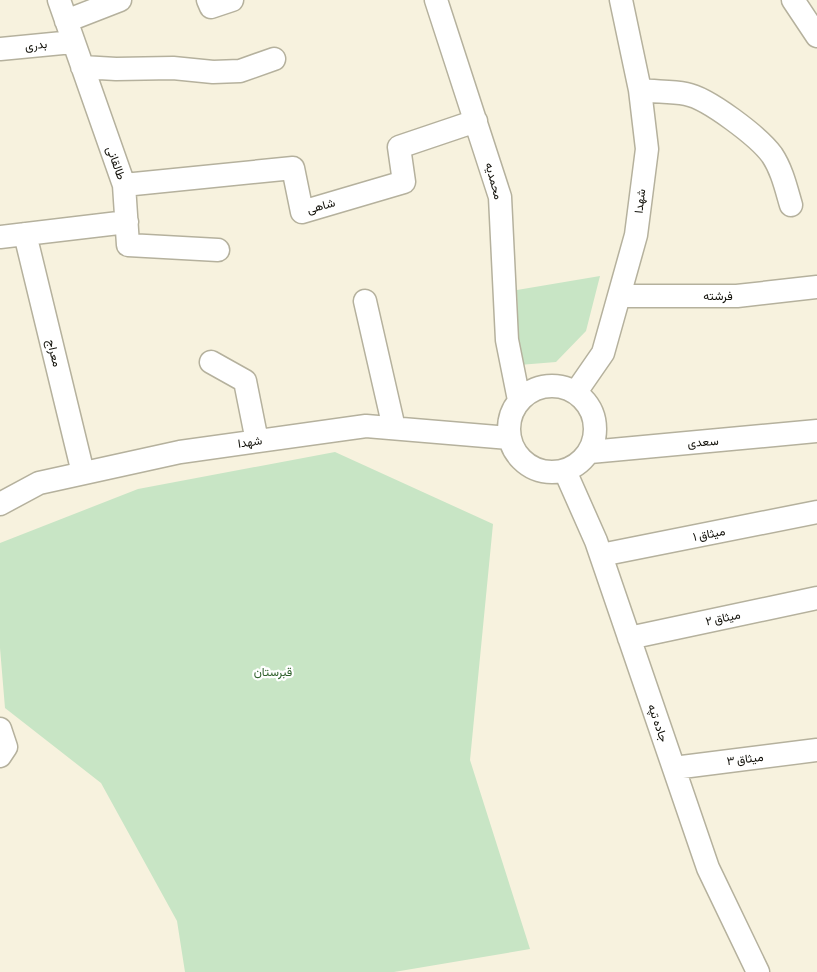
<svg xmlns="http://www.w3.org/2000/svg" width="817" height="972" font-family="Commissioner,Vazirmatn,sans-serif">
	<style>
		.green { fill: #c8e5c5 }
		.lines { fill: none; stroke-linecap: round; stroke-linejoin: round }
		.minor-casing { stroke: #b5b19d; stroke-width: 25 }
		.minor { stroke: #fff; stroke-width: 22 }
		.labels { text-anchor: middle; stroke-width: 4.5; stroke-linejoin: round; paint-order: stroke }
		.street-label { font-size: 12px; fill: #0f0e07; stroke: #fff }
		.park-label { font-size: 12px; fill: #32622e; stroke: #fff }
	</style>
	<rect width="100%" height="100%" fill="#f7f2de"/>
	<!-- green -->
	<path class="green" d="M600,276L586,331L556,362L519,365L517,290Z
		M335,452L493,524L470,760L530,949L394,972H185L177,921L101,783L5,708L0,648V543L138,489Z"/>
	<g class="lines">
		<defs>
			<path id="minor" d="M59,0L124,185L128,245L218,250
				M208,0L211,7L232,0
				M436,0L500,197L507,340L519,400
				M793,0L817,36
				M66,21L120,0
				M0,49L73,42
				M82,67L116,69L173,68L213,72L240,71L274,59
				M640,90C655,92 671,91 686,94C708,98 759,137 772,155C782,170 786,188 791,205
				M124,185L293,168L302,212L404,182L399,147L476,121
				M25,234L83,473
				M0,237L127,222
				M619,296H737L817,287
				M365,301L394,428
				M211,362L245,381L257,441
				M509 429a43 43 0 1 1 86 0a43 43 0 1 1-86 0Z
				M576,392L603,353L636,235L647,149L640,90L621,0
				M590,452L817,431
				M565,471L596,541L708,868L758,972
				M0,504L39,483L180,452L366,426L509,438
				M601,555L817,512
				M629,638L817,598
				M0,729L6,747L0,756
				M674,768L817,750"/>
		</defs>
		<!-- minor casing -->
		<use href="#minor" class="minor-casing"/>
		<!-- minor -->
		<use href="#minor" class="minor"/>
	</g>
	<g class="labels">
		<!-- street labels -->
		<g class="street-label">
			<text transform="translate(36 45) rotate(-6)" y="4">بدری</text>
			<text transform="translate(116 163) rotate(70)" y="4">طالقانی</text>
			<text transform="translate(494 181) rotate(75)" y="4">محمدیه</text>
			<text transform="translate(640 201) rotate(-83)" y="4">شهدا</text>
			<text transform="translate(321 206) rotate(-15)" y="4">شاهی</text>
			<text x="718" y="300">فرشته</text>
			<text transform="translate(54 353) rotate(76)" y="4">معراج</text>
			<text transform="translate(250 442) rotate(-8)" y="4">شهدا</text>
			<text transform="translate(703 442) rotate(-5)" y="4">سعدی</text>
			<text transform="translate(709 534) rotate(-11)" y="4">میثاق ۱</text>
			<text transform="translate(723 618) rotate(-12)" y="4">میثاق ۲</text>
			<text transform="translate(658 723) rotate(71)" y="4">جاده تپه</text>
			<text transform="translate(745 759) rotate(-7)" y="4">میثاق ۳</text>
		</g>
		<!-- park labels -->
		<g class="park-label">
			<text x="273" y="676">قبرستان</text>
		</g>
	</g>
</svg>
